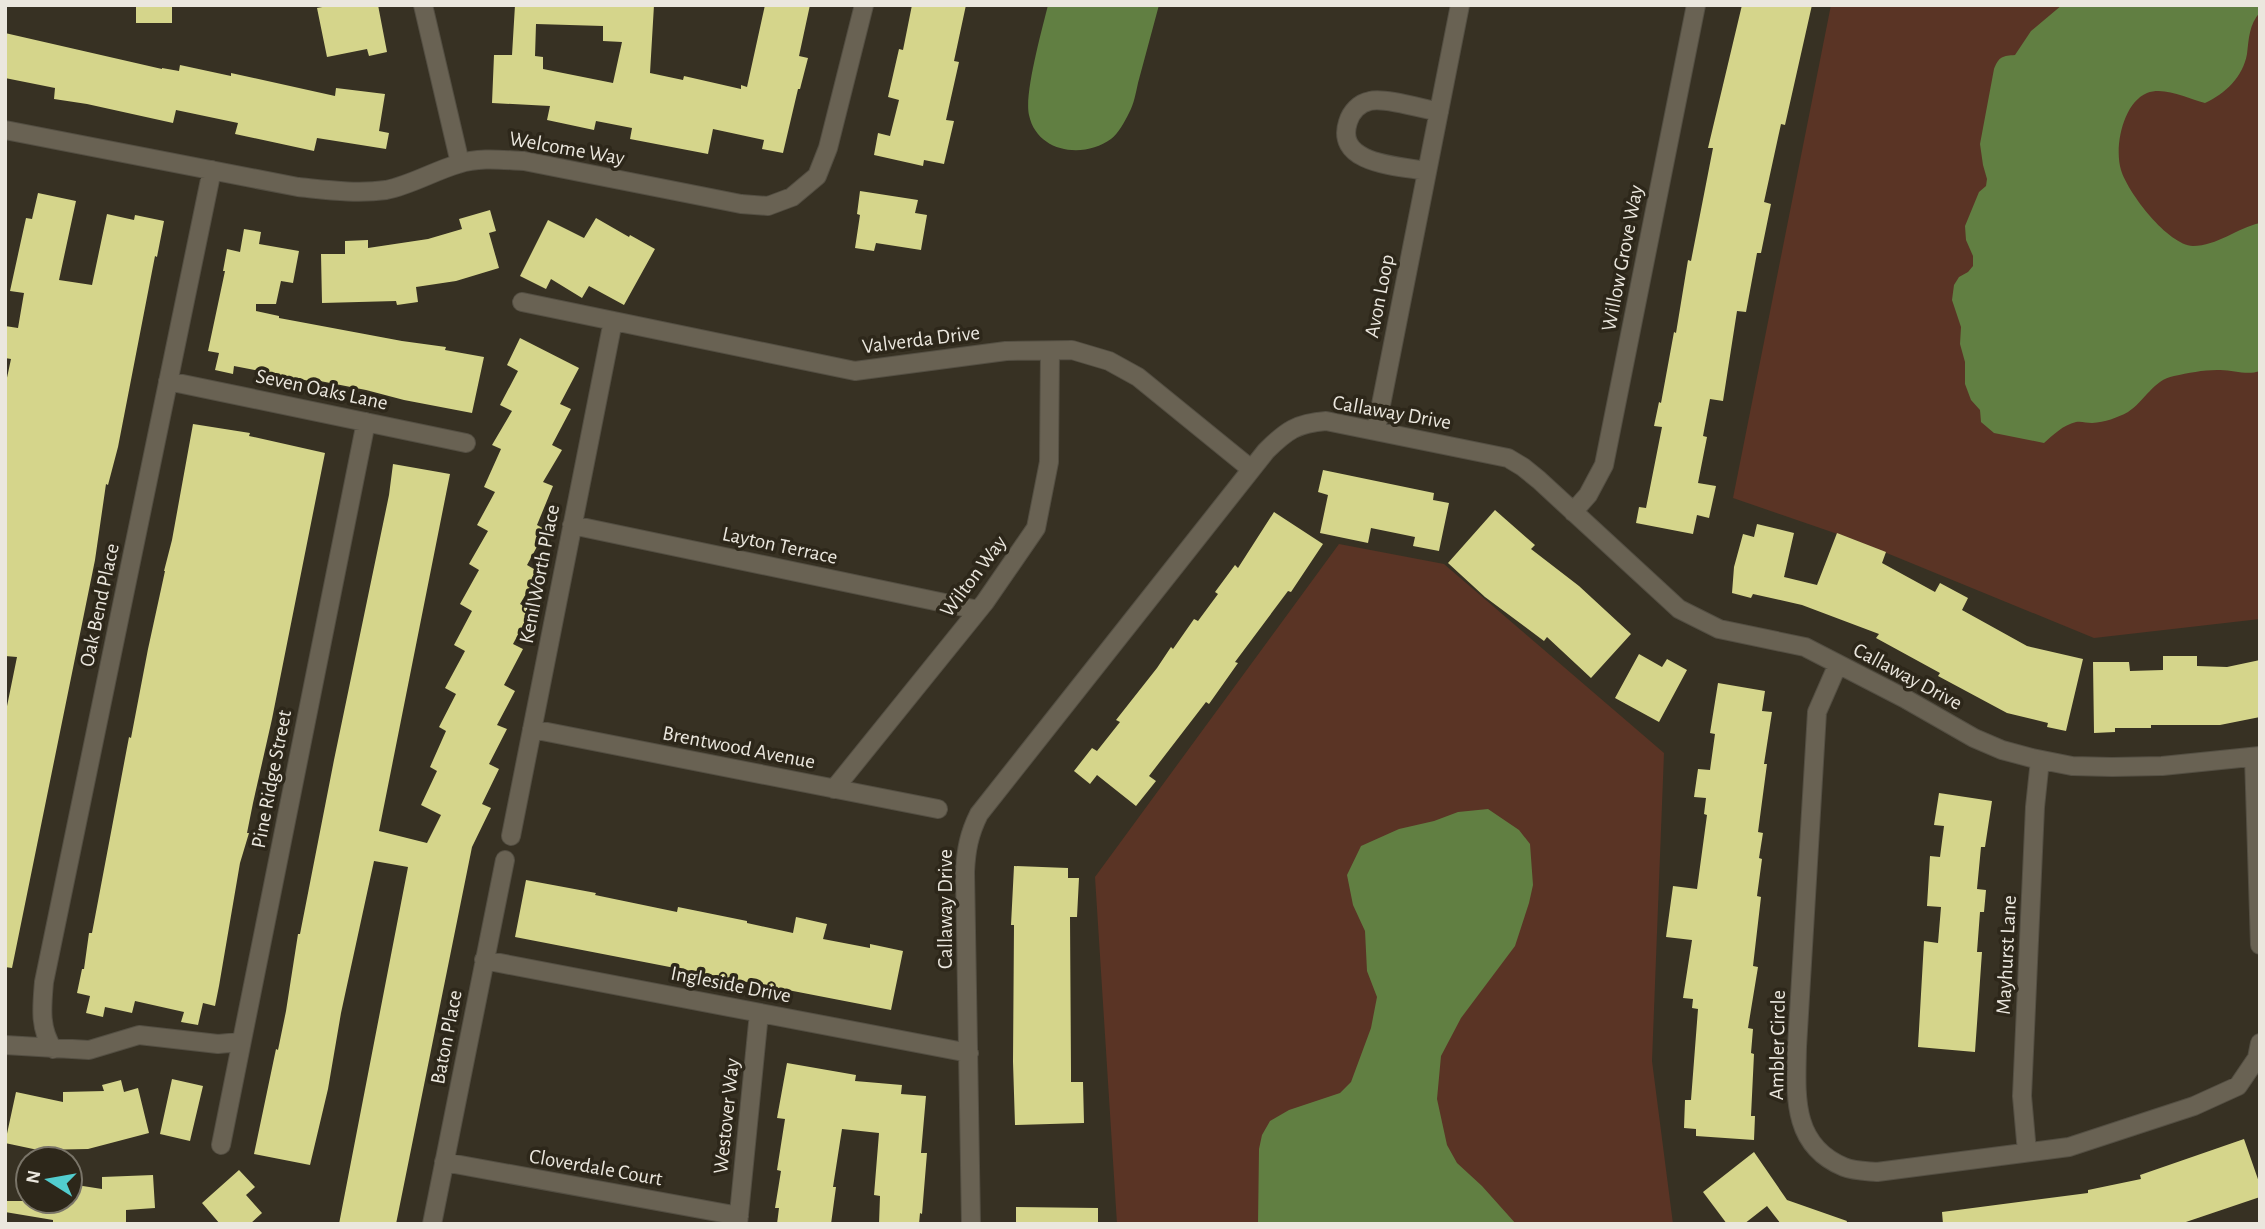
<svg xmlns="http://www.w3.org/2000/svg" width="2265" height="1229" font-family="'Alegreya Sans',sans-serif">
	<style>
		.green { fill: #5a3425 }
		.water { fill: #617f42 }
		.building { fill: #d5d58b; fill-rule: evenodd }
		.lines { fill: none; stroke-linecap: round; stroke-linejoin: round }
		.street-casing { stroke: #544f43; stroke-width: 20 }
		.street { stroke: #696253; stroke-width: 18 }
		.labels { text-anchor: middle; stroke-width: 7; stroke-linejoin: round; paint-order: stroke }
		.street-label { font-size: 21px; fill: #ebe7de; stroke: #2d271a }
	</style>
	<rect width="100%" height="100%" fill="#373123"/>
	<!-- green -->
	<path class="green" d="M1831,5H2260V619L2094,638L1855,540L1733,498Z
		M1339,544L1444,564L1664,753L1652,1061L1673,1224H1117L1095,877Z"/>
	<!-- water -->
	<path class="water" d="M1048,5H1159C1152,31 1145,57 1138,83C1136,92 1134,104 1129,113C1125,121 1118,134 1111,139C1084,159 1037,153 1029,115C1024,94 1042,30 1048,5Z
		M2062,5H2260V12C2249,25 2249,38 2247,54C2243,77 2225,94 2205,103C2188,99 2165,86 2147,93C2123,103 2114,147 2121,170C2128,193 2168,245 2193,246C2217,246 2237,228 2260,223V371C2245,376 2233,369 2217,370C2203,370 2188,373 2174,376C2153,380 2145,401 2128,412C2117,418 2105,422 2092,423C2087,423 2081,421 2076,422C2063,425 2053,435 2044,443L1994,433L1981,422L1980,410L1971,400L1965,384V362L1960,344L1961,327L1952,300L1954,285L1959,277L1968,272L1973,266V256L1966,240L1965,226L1979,192L1986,186L1987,179L1983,165L1980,144L1994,69C1999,56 2003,56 2015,55L2031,31Z
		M1488,809L1519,830L1530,844L1533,885L1529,903L1515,946L1461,1018L1441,1056L1437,1099L1447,1145L1457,1163L1482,1186L1516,1224H1258L1259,1149L1262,1135L1270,1121L1289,1110L1340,1093L1351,1082L1371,1028L1377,997L1367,971L1365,931L1353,905L1347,875L1361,846L1399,829L1434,821L1458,812Z"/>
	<!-- building -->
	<path class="building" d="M136,5H172V23H136Z
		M333,5H378L387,52L369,56L367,49L327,57L317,8Z
		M515,5H654L650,73L683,80L684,76L741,89V85L747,87L765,5H810L799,56L808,58L800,89H798L783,153L762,149L764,140L713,129L708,154L630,139L632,128L596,121L594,130L547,120L550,106L492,103L494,55H512ZM536,24L603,26V41L622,42L613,83L543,69V57L535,56Z
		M912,5H966L954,61L959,62L946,120L954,121L944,164L924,160L923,166L874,155L878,133L890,136L899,100L888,97L899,49L903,50Z
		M1742,5H1812L1785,125L1781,124L1764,202L1771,204L1761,253H1757L1746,312L1737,311L1723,401L1710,399L1703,436L1707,437L1698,483L1716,486L1709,518L1697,515L1693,534L1636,523L1639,507L1646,508L1662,427L1654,426L1659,402L1661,403L1674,332L1676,333L1688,260L1691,261L1713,148H1708Z
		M5,33L162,69V68L179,71L180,65L231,76V73L335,96L336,88L385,94L379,131L389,133L386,149L317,138L314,151L235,134L238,123L176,110L173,123L87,104L54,99L55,88L5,78Z
		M860,191L918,200L915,213L927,215L921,250L876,243L874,251L855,248L860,215L857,214Z
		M38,193L76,201L59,280L92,285L107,214L134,220L135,215L164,221L157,257L155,256L118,447L108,485L106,484L95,560L12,968L5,967V716L17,657L5,656V387L11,359L5,358V326L18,328L24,293L10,291L26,218L32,219Z
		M490,210L496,231L489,233L499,268L456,281L416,287L418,302L397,305L396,301L322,303L321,254H345V241L368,240V248L428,239L462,229L459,219Z
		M596,218L629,237L630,235L655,249L624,305L589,286L582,298L551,279L546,289L520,276L548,220L584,238Z
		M244,229L261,232L259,244L299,251L293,283L281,281L276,304H256V311L279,316V318L402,341L446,347L445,350L484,357L472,413L404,400L366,390L320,381V383L234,366L233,374L215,370L219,353L208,351L225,271H223L227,249L240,252Z
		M520,338L579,368L560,404L571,409L552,445L562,450L543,482L553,486L537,525L546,530L527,565L539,572L520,604L531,610L513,644L523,649L504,685L515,691L497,725L507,729L489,764L499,769L482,804L491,808L472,847L396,1224H339L408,867L374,861L341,1013L328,1089L310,1165L254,1154L276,1049L278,1050L286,1011L298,934H300L334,760L389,495L393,464L450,474L379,831L427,843L441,815L421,805L437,771L430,767L446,731L439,727L456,694L445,688L465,651L454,645L472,611L460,604L479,570L469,564L488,531L477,525L495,492L484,487L501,449L492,445L512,411L500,405L518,371L507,365Z
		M193,424L250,433L249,436L325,453L272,719L253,803L247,833H249L240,863L219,986L215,1006L203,1003L198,1025L181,1022L184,1012L135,1001L132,1013L105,1007L103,1017L86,1013L90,996L77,993L82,969H84L89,933H92L129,737L131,738L148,649L165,571H164L172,540Z
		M1323,470L1434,493L1433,500L1449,503L1439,551L1413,546L1415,537L1371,528L1368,543L1320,533L1328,495L1318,492Z
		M1495,510L1535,545L1531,549L1579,586L1631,634L1591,678L1547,637L1544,641L1485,597L1448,563Z
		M1274,512L1323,544L1291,592L1288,591L1235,662L1238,663L1209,704L1206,702L1149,776L1156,781L1136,806L1097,775L1090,784L1074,771L1092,748L1097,751L1120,722L1116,720L1157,668L1171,647L1173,649L1194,619L1198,621L1218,594L1215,592L1235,565L1238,568Z
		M1757,524L1794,533L1784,577L1817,585L1837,533L1886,552L1882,563L1935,592L1940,583L1968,598L1962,610L2027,646L2083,659L2066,731L2047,727L2048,723L2007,713L1938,676L1940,673L1876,638L1879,634L1802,605L1753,594L1751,598L1732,593L1734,567L1743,534L1754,537Z
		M1639,654L1662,667L1667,659L1687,670L1659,722L1615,698Z
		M2163,656H2197V666L2227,667L2260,660V717L2220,725H2151V728H2115V732L2094,733L2093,662H2129L2130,671L2163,670Z
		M1718,683L1765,691L1762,711L1772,712L1764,764H1767L1758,832L1763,833L1759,858L1762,859L1757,896L1761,897L1753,966L1758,967L1748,1028L1753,1029L1751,1053L1754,1054L1751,1116H1755L1754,1140L1696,1136V1129L1684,1128L1685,1100H1691L1698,1009L1692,1008L1693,999L1683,998L1692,940L1666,937L1673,886L1697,889L1707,815L1704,814L1706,798L1694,797L1698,769L1710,770L1715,734L1710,733Z
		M1939,793L1992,801L1985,847H1981L1977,889L1986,890L1984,912H1980L1977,952H1982L1975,1052L1918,1047L1924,941L1938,943L1941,907L1927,906L1930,856L1940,857L1944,826L1934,825Z
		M1014,866L1068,868V878H1079L1077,917H1070L1071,1070V1082H1083L1084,1123L1015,1125L1013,1062L1014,925H1011Z
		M526,880L596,893L595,895L677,912L678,907L747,921V923L793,933L796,917L827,924L823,939L870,948V944L903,951L891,1010L515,937Z
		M787,1063L856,1075L855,1081L902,1085L901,1094L926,1096L921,1153H927L922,1214L920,1213L919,1224H879L880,1196L874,1195L879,1133L842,1129L833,1187H836L831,1224H777L779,1208H775L781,1171L777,1170L785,1119L777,1118Z
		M172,1079L203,1086L190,1141L160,1134Z
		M121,1080L124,1092L138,1088L149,1133L88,1149L38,1150L5,1143L16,1092L63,1102V1092L104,1091L102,1085Z
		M2244,1139L2260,1185V1197L2180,1224H1943L1942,1212L2088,1193V1190L2141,1179L2140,1175Z
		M1754,1152L1787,1200L1847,1221L1846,1224H1781L1767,1206L1744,1224H1727L1703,1192Z
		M239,1170L255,1187L246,1195L262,1213L250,1224H220L202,1203Z
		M153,1175L155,1208L126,1210V1224H53V1220L5,1212V1201H70V1184L102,1189V1177Z
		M1016,1207L1098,1208V1224H1016Z"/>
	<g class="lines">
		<defs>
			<path id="street" d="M423,5L460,163
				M5,130L298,187C328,190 356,194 386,190C411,185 434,171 458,164C479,157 503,160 524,161L741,204L768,206L792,197L817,176L828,148L864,5
				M1427,171C1401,166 1334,165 1348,122C1351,112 1359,103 1370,101C1384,97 1423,109 1439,112
				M522,302L855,371L1006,351L1072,350L1109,361L1138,377L1251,469
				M168,381L466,443
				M1376,430L1460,5
				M1573,512L1588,495L1604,465L1696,5
				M572,525L978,610
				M1838,664L1817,712L1797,1047C1796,1095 1791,1145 1844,1167C1854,1171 1867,1171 1877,1172L2069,1147L2194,1106L2238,1086L2257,1058L2260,1043
				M532,729L938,809
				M2254,757L2260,945
				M834,789L985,602L1036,528L1049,462L1050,352
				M511,836L613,321
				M484,960L969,1053
				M5,1045L89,1050L139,1035L218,1044L240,1042
				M53,1049C39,1028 42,1006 44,982L212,170
				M221,1145L366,422
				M2027,1152L2022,1096L2035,807L2040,760
				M444,1162L739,1216
				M432,1224L505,860
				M738,1224L759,1013
				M971,1224L965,872C966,850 969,834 979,814L1266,451C1286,431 1297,423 1326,421L1508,458L1523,467L1539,480L1679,609L1719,629L1805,647L1904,698L1974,738L2002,750L2032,758L2072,766L2112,767L2162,766L2260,756"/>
		</defs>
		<!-- street casing -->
		<use href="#street" class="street-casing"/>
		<!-- street -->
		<use href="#street" class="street"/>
	</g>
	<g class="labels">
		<!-- street labels -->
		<g class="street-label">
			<text transform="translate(567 148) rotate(10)" y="7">Welcome Way</text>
			<text transform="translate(1622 258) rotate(-79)" y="7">Willow Grove Way</text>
			<text transform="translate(1379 296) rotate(-79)" y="7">Avon Loop</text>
			<text transform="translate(921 339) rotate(-7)" y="7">Valverda Drive</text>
			<text transform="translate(322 389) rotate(12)" y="7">Seven Oaks Lane</text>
			<text transform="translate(1392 412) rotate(10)" y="7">Callaway Drive</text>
			<text transform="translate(780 545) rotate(12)" y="7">Layton Terrace</text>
			<text transform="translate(539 574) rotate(-79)" y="7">KenilWorth Place</text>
			<text transform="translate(973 576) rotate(-53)" y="7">Wilton Way</text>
			<text transform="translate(99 605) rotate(-78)" y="7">Oak Bend Place</text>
			<text transform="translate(1908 676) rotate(28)" y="7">Callaway Drive</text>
			<text transform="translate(739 747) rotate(11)" y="7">Brentwood Avenue</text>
			<text transform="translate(271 779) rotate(-79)" y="7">Pine Ridge Street</text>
			<text transform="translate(945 909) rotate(-90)" y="7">Callaway Drive</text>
			<text transform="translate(2006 955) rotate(-87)" y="7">Mayhurst Lane</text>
			<text transform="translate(731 984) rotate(11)" y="7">Ingleside Drive</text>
			<text transform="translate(446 1037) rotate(-79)" y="7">Baton Place</text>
			<text transform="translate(1777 1045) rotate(-89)" y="7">Ambler Circle</text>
			<text transform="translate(726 1116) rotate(-84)" y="7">Westover Way</text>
			<text transform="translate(596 1167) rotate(10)" y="7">Cloverdale Court</text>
		</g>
	</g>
	<!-- border -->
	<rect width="2265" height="1229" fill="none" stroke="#ebe7de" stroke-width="14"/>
	<!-- north arrow -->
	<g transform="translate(49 1180) rotate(281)"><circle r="33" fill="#2d271a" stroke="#797468" stroke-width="2"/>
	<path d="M0-5L12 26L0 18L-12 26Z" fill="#52cdcf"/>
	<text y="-10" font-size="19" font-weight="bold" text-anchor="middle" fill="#ebe7de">N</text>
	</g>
</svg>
